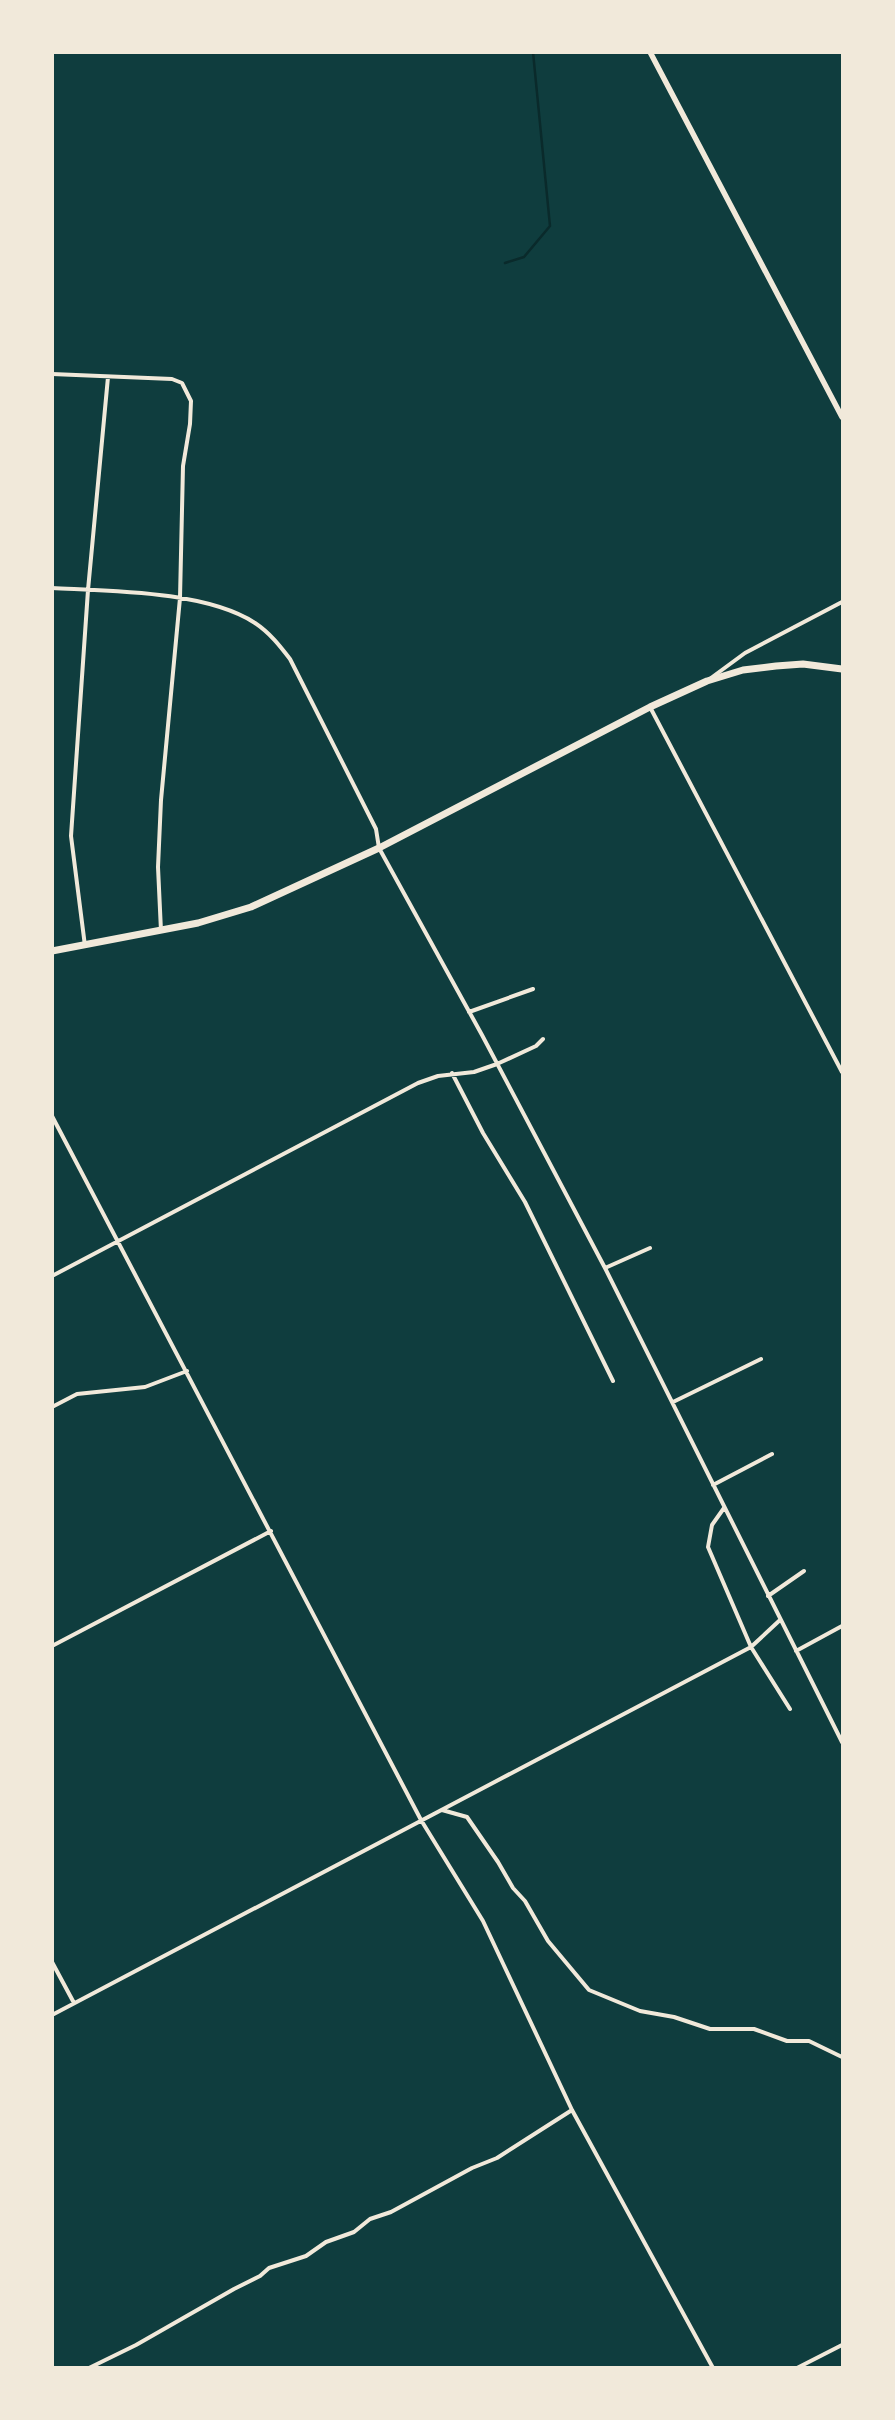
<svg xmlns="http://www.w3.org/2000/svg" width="895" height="2420" font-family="Jost,sans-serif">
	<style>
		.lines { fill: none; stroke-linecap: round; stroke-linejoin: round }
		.stream { stroke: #0a2a2b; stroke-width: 2.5 }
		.minor { stroke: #f1e9da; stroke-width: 4 }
		.secondary { stroke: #f1e9da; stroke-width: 5.5 }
		.trunk { stroke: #f1e9da; stroke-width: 7 }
	</style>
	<rect width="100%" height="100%" fill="#0f3d3e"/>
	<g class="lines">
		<!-- stream -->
		<path class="stream" d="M505,263L524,257L550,226L533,52"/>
		<!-- minor -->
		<path class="minor" d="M52,374L172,379L182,383L191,401L190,424L183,466L180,598L161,800L158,867L161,931
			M52,588C111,591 206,591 255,623C270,633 280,646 290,659L376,829L379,848L482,1035L605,1268L842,1742
			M711,678L745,653L842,602
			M650,707L842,1072
			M85,946L71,836L88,590L108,377
			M469,1012L533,989
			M452,1073L483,1133L525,1202L613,1381
			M52,1116L421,1820L483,1921L572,2110L713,2368
			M605,1268L650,1248
			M52,1276L418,1083L438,1076L474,1072L497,1064L536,1046L543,1039
			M673,1402L761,1359
			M52,1407L77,1394L145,1387L187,1371
			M713,1485L772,1454
			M724,1508L712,1525L708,1547L751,1647L790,1709
			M768,1596L804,1571
			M52,1646L271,1531
			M796,1651L842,1626
			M442,1810L467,1817L498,1862L513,1888L525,1901L548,1941L589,1990L640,2011L674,2017L710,2029H754L787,2041H809L842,2057
			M52,1962L74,2003
			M52,2015L751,1647L780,1620
			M89,2368L136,2345L234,2289L260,2276L269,2268L306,2256L326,2242L354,2232L370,2219L391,2212L472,2168L497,2158L572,2110
			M797,2368L842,2345"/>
		<!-- secondary -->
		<path class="secondary" d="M650,52L842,417"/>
		<!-- trunk -->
		<path class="trunk" d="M52,951L198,923L251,907L379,848L650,707L707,681L743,670L776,666L803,664L842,669"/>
	</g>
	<!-- border -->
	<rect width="895" height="2420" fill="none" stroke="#f1e9da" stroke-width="108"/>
</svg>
